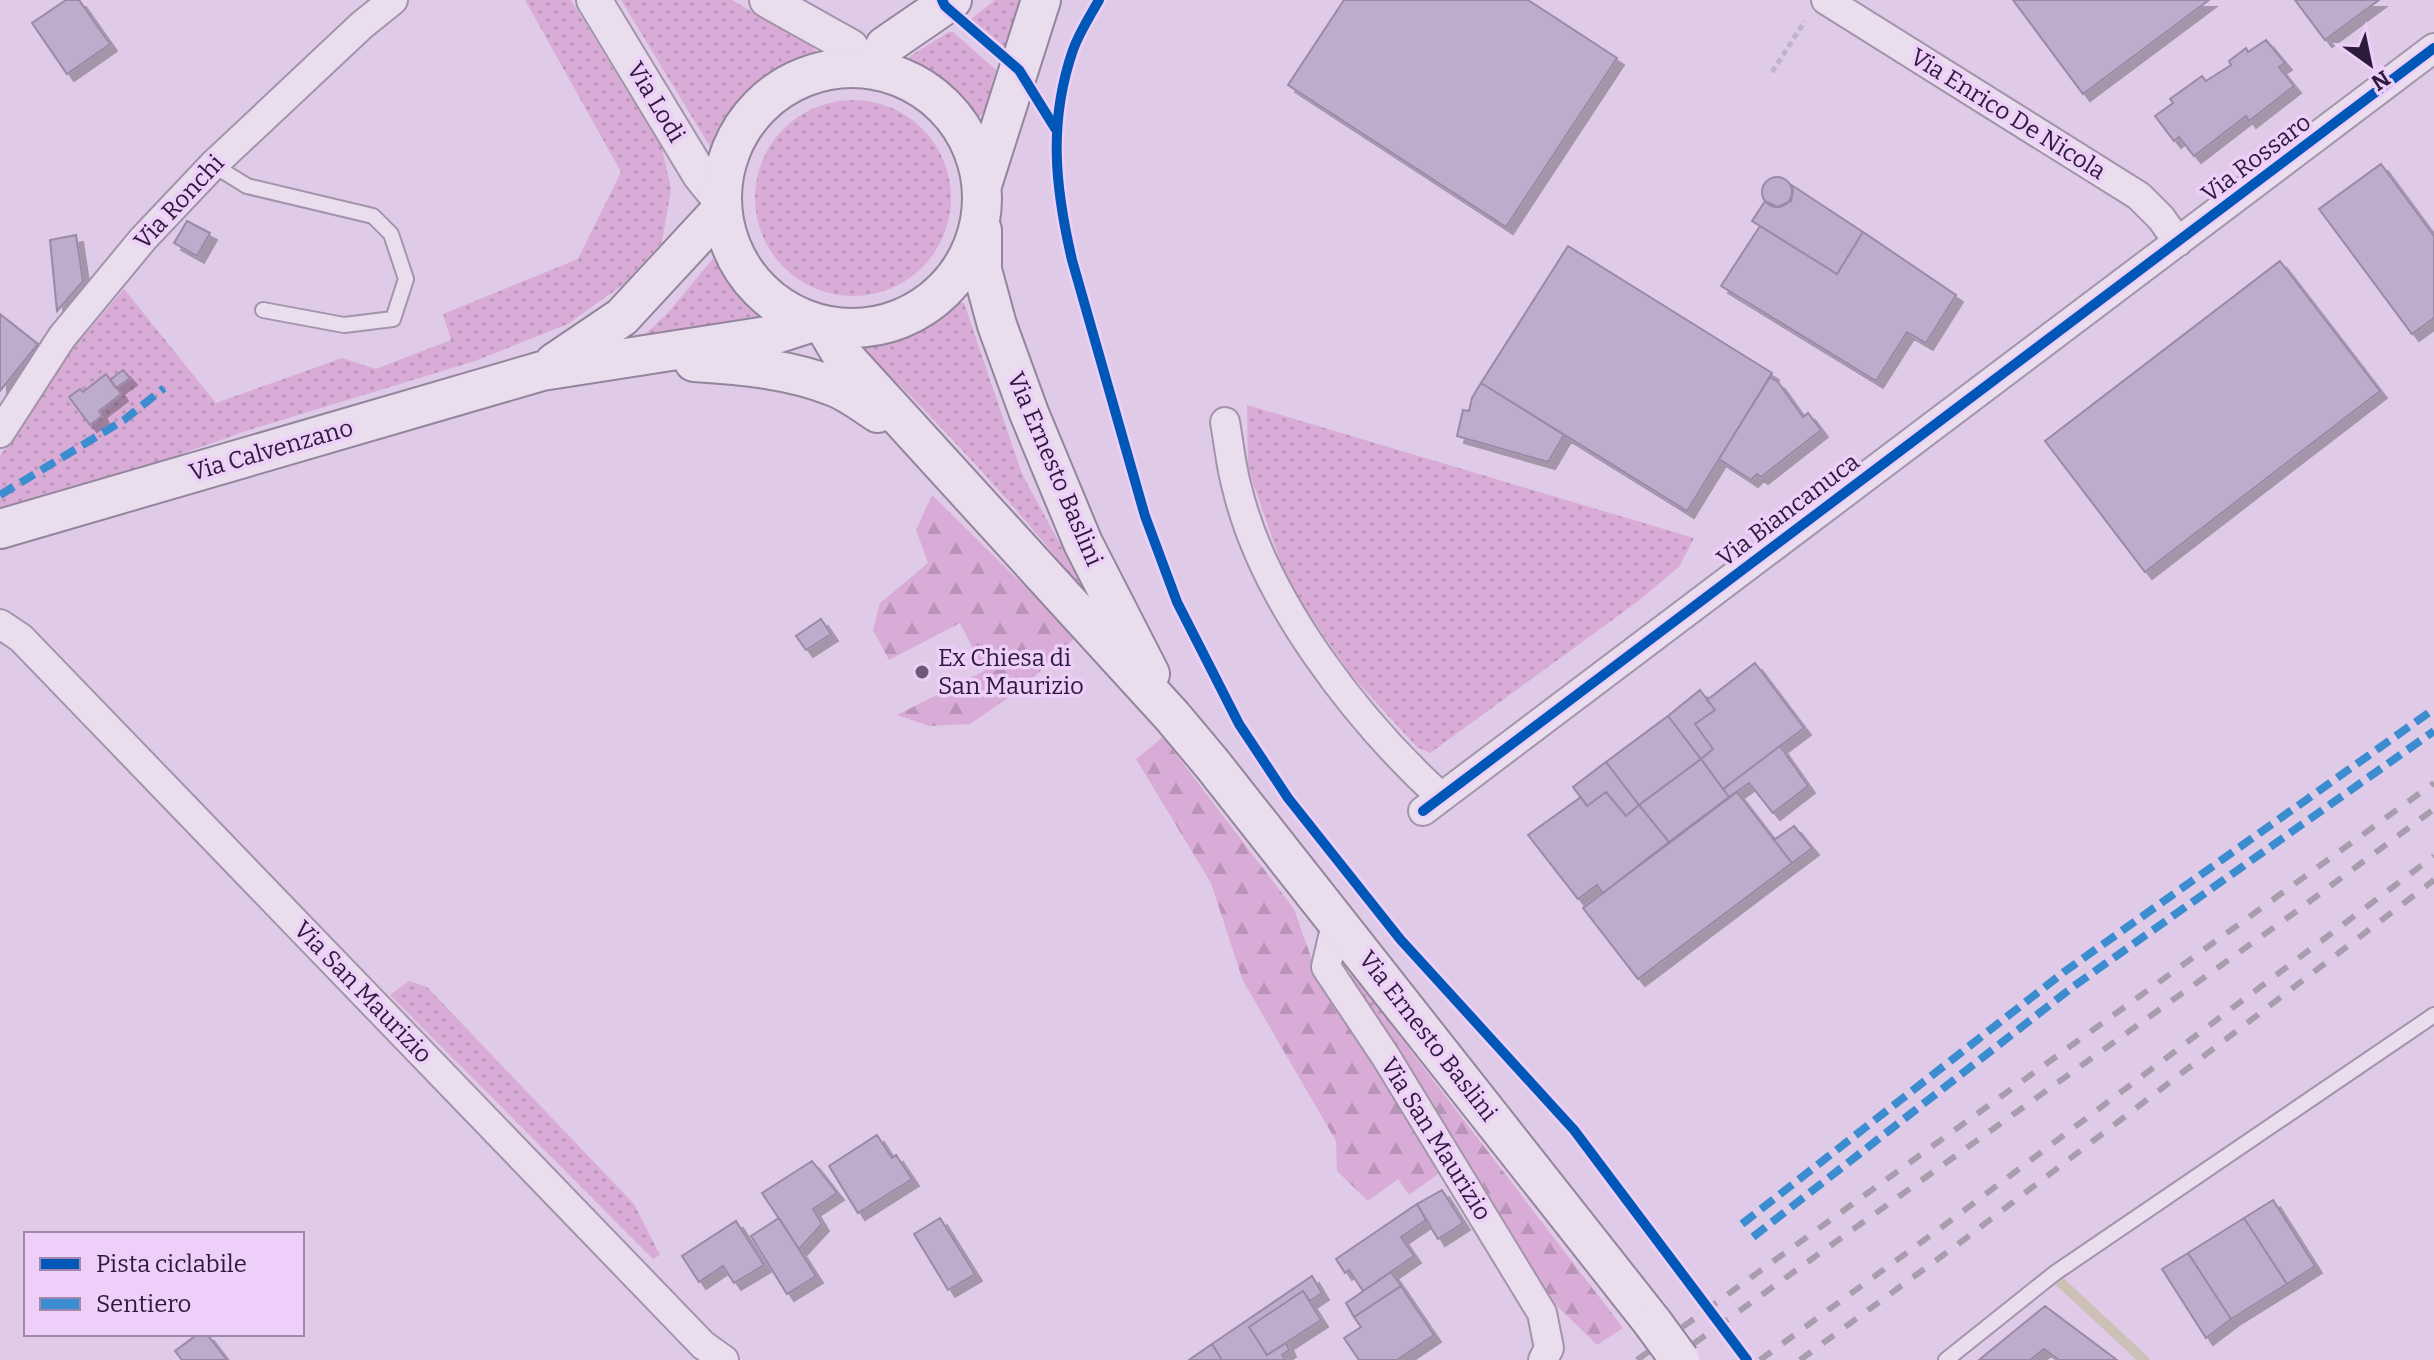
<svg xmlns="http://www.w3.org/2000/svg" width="2434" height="1360" font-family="Bitter,serif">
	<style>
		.grass { fill: url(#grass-dots) }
		.forest { fill: url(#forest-firs) }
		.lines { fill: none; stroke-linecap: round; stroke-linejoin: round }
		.stream { stroke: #ccc0b7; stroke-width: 10 }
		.building { fill: #bdaccb; stroke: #9a8aa7; stroke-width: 2; filter: url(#shadow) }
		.service-casing { stroke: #a394ac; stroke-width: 18 }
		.minor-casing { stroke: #a394ac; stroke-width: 32 }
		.tertiary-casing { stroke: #a394ac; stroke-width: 38 }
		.secondary-casing { stroke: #93859b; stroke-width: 42 }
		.path { stroke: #c0b4c7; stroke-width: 5; stroke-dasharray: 6 4; stroke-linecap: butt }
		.service { stroke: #e9ddee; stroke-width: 14 }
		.minor { stroke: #e9ddee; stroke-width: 28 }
		.tertiary { stroke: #e9ddee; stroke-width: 34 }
		.secondary { stroke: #e9ddee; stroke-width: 38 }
		.rail { stroke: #a89dad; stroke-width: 6; stroke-dasharray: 14 14; stroke-linecap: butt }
		.secondary-bridge-casing { stroke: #93859b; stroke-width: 42; stroke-linecap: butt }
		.secondary-bridge { stroke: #e9ddee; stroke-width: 38 }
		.quiet { stroke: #3b8dd0; stroke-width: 8; stroke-dasharray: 16 8; stroke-linecap: butt }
		.cycleway-casing { stroke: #eecff9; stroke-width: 15 }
		.cycleway { stroke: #0057b8; stroke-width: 10 }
		.poi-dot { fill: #6b5977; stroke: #eecff9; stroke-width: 3 }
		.labels { text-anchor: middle; stroke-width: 7; stroke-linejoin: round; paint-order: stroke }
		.street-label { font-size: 24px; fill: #2c1b3b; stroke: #eecff9 }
		.poi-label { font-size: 24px; fill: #2c1b3b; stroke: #eecff9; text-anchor: start }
	</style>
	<defs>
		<pattern id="grass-dots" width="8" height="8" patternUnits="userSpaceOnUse" patternTransform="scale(2)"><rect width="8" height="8" fill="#d8acd6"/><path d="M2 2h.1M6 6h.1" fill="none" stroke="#ba93b9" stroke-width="1.8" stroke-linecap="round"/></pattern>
		<pattern id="forest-firs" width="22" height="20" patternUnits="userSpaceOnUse" patternTransform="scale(2)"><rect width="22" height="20" fill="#d8acd6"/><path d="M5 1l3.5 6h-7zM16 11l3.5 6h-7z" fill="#ba93b9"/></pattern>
		<filter id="shadow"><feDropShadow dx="7" dy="7" stdDeviation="0" flood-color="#0004"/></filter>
	</defs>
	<rect width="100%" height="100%" fill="#dfcbe7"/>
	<!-- grass -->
	<path class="grass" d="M525,0H571L662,148L671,189L662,242L624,284L568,324L475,361L246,431L10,515L0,516V456L72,349L124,289L216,403L342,358L376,369L451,340L443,314L578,259L621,172Z
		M621,0H732L812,47L816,51V55C809,60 801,61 793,65C775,74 756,88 742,103C730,116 725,140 712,150Z
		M995,0H1024L1007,49L971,19Z
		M949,32H953L996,70L984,113L975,118L971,114L951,89L909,61L910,56Z
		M755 198a98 98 0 1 1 196 0a98 98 0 1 1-196 0Z
		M715,256L750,304L770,324L643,339V336L667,314Z
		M957,301L964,303L1022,474L1054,533L1096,601L1093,603C1022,513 945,427 862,349L865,344C899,341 932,326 957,301Z
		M1247,405L1694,538L1679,567L1637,602L1430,753L1417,747L1350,674L1287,581L1248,468Z
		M1351,972L1417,1059L1384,1038L1351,983Z
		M409,981L427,987L634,1204L660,1255L653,1259L390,995Z"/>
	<!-- forest -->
	<path class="forest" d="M932,495L1076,637L1021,689L970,724L929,726L897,715L984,671L960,623L889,660L873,630L880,603L928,563L916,530Z
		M1163,737L1294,909L1317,974L1340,1008L1417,1059L1623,1328L1597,1345L1555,1304L1471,1173L1441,1172L1409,1195L1398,1179L1368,1201L1337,1171L1336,1141L1243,981L1211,883L1136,759Z"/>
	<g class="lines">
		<!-- stream -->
		<path class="stream" d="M2057,1279L2144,1360"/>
	</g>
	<!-- building -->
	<path class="building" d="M66,0H79L110,44L67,74L32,23Z
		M1344,0H1528L1617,58L1506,227L1288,85Z
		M2013,0H2209L2083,94Z
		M2295,0H2379L2325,40Z
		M2266,40L2285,63L2279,67L2294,86L2249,121L2246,116L2194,156L2179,137L2174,141L2155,116L2173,103L2170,99L2202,76L2206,81L2231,65L2229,61L2246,48L2248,52Z
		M2381,164L2434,236V318L2412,334L2319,209Z
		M1762 192a15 15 0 1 1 30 0a15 15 0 1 1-30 0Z
		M1790,184L1863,232L1837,274L1752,221L1765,201L1778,207L1791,201L1793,190Z
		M187,221L210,233L197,256L174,243Z
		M1760,226L1837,274L1863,232L1956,295L1926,343L1907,332L1876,381L1721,286Z
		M76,235L83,281L57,311L50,240Z
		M1568,246L1772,373L1687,511L1481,383Z
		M2280,261L2380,391L2145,572L2045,441Z
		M0,314L38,344L0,391Z
		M123,370L130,378L116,388L110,380Z
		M106,374L121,394L99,411L102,416L90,425L69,397L80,389L83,392Z
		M1770,377L1778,382L1803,417L1808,413L1821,430L1761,477L1757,474L1751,480L1719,459Z
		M1481,383L1564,435L1548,462L1457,436L1463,410L1469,411L1472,398Z
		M821,619L831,634L806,650L796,636Z
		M1755,663L1804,728L1723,789L1701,759L1713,749L1695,724L1715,710L1707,700Z
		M1700,690L1715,710L1695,724L1713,749L1701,759L1668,716Z
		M1668,716L1701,759L1639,805L1606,762Z
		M1780,746L1808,786L1773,813L1749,783L1729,797L1723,789Z
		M1701,759L1729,797L1669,842L1639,805Z
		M1606,762L1639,805L1626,816L1606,792L1587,806L1573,787Z
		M1606,792L1626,816L1639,805L1669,842L1603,893L1597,885L1578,899L1528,835L1581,797L1587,806Z
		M1737,792L1792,863L1638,979L1583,908Z
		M1794,826L1812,848L1792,863L1774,840Z
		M877,1135L892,1158L896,1155L912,1179L858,1213L829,1166Z
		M812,1161L837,1193L813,1209L822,1224L799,1249L762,1193Z
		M1442,1190L1463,1223L1438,1239L1417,1204Z
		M2273,1200L2315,1266L2287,1284L2244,1218Z
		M1417,1204L1426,1220L1401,1237L1414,1256L1363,1291L1349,1270L1345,1273L1336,1259Z
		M779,1218L816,1276L787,1294L751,1236Z
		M940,1218L975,1274L948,1290L914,1234Z
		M2244,1218L2287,1284L2231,1319L2188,1253Z
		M736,1221L764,1265L734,1283L723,1266L699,1282L682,1256Z
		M2188,1253L2231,1319L2206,1338L2162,1269Z
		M1391,1272L1401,1286L1354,1317L1346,1303Z
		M1312,1276L1322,1293L1310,1301L1303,1291L1249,1327L1267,1355L1286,1343L1289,1350L1282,1355L1285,1360H1222L1212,1344Z
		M1401,1286L1434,1335L1397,1360H1359L1344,1338L1361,1327L1354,1317Z
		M1303,1291L1321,1320L1267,1355L1249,1327Z
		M2045,1306L2117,1360H2059L2044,1349L2030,1360H1979Z
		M198,1334H207L227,1360H182L175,1351Z
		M1212,1344L1222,1360H1189Z"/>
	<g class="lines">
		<defs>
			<path id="service" d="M213,165L247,186L373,216L391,234L406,279L393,319L344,325L263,310
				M1946,1360L2055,1273L2434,1015"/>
			<path id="minor" d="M1826,0L2139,196L2161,218L2178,242
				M1225,422C1229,444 1231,467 1237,488C1264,601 1357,720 1441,797
				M0,433L62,337L143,239L213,165L362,25L393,0
				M0,624L21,638L703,1345L724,1360
				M1423,811L2434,48
				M1337,920L1326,967L1386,1057L1542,1313L1549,1348L1543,1360"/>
			<path id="tertiary" d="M594,0L700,175L722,202
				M767,0L851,47L862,68"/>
			<path id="secondary" d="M722 198a130 130 0 1 1 260 0a130 130 0 1 1-260 0Z
				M878,71L885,46L952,0
				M982,185L1041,0
				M982,230V270L997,325L1029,413L1083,543L1150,674
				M824,325L840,352L1172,716L1213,765L1653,1323
				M694,362C742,365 790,369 835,387C850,393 864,404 878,413
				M554,363L622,317L722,209
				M0,529L542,371L773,335L813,322"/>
		</defs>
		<!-- service casing -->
		<use href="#service" class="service-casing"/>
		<!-- minor casing -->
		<use href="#minor" class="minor-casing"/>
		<!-- tertiary casing -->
		<use href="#tertiary" class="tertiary-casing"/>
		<!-- secondary casing -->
		<use href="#secondary" class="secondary-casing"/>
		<!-- path -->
		<path class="path" d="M1772,72L1805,21"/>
		<!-- service -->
		<use href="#service" class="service"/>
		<!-- minor -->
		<use href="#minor" class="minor"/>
		<!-- tertiary -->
		<use href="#tertiary" class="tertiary"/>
		<!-- secondary -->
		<use href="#secondary" class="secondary"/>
		<!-- rail -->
		<path class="rail" d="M1637,1360L2434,783
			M1671,1360L2294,913L2434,809
			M1760,1360L1942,1227L2434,856
			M1800,1360L1957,1245L2434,880"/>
		<defs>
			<path id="secondary-bridge" d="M1653,1323L1680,1360"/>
		</defs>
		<!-- secondary-bridge casing -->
		<use href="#secondary-bridge" class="secondary-bridge-casing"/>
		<!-- secondary-bridge -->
		<use href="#secondary-bridge" class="secondary-bridge"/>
		<!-- quiet -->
		<path class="quiet" d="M0,495L124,420L164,388
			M1742,1224L2064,972L2434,709
			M1753,1237L2074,986L2434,731"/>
		<defs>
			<path id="cycleway" d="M942,0L945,6L1019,70L1055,128
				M1099,0C1090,16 1079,33 1073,50C1048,122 1055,187 1072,260L1145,516L1177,602L1239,724L1288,798L1400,939L1574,1130L1747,1360
				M1423,811L2434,48"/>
		</defs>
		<!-- cycleway casing -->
		<use href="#cycleway" class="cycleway-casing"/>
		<!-- cycleway -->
		<use href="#cycleway" class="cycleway"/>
	</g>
	<!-- markers -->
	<circle class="poi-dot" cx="922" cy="672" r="8"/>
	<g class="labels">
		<!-- street labels -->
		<g class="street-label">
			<text transform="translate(656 102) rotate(59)" y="8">Via Lodi</text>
			<text transform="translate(2008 114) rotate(32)" y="8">Via Enrico De Nicola</text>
			<text transform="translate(2256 158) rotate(-37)" y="8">Via Rossaro</text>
			<text transform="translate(179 202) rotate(-47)" y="8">Via Ronchi</text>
			<text transform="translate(271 450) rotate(-16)" y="8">Via Calvenzano</text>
			<text transform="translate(1055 469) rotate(67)" y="8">Via Ernesto Baslini</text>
			<text transform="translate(1788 510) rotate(-37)" y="8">Via Biancanuca</text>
			<text transform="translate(363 992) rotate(46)" y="8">Via San Maurizio</text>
			<text transform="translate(1428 1036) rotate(52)" y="8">Via Ernesto Baslini</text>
			<text transform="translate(1436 1139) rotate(58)" y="8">Via San Maurizio</text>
		</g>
		<!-- poi labels -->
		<g class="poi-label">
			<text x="938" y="666">Ex Chiesa di<tspan x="938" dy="28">San Maurizio</tspan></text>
		</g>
	</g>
	<!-- legend -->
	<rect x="24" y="1232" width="280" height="104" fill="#eecff9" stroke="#a087ad" stroke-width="2"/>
	<rect x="40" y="1258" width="40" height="12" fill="#0057b8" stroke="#a087ad" stroke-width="2"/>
	<text x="96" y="1272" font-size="24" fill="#2c1b3b">Pista ciclabile</text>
	<rect x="40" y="1298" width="40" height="12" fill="#3b8dd0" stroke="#a087ad" stroke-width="2"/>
	<text x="96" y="1312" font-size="24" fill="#2c1b3b">Sentiero</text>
	<!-- north arrow -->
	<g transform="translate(2370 64) rotate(147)" stroke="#eecff9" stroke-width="6" paint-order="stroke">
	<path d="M0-6L14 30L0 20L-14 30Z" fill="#2c1b3b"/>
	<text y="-12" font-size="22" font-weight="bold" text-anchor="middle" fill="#2c1b3b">N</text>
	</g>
</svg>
